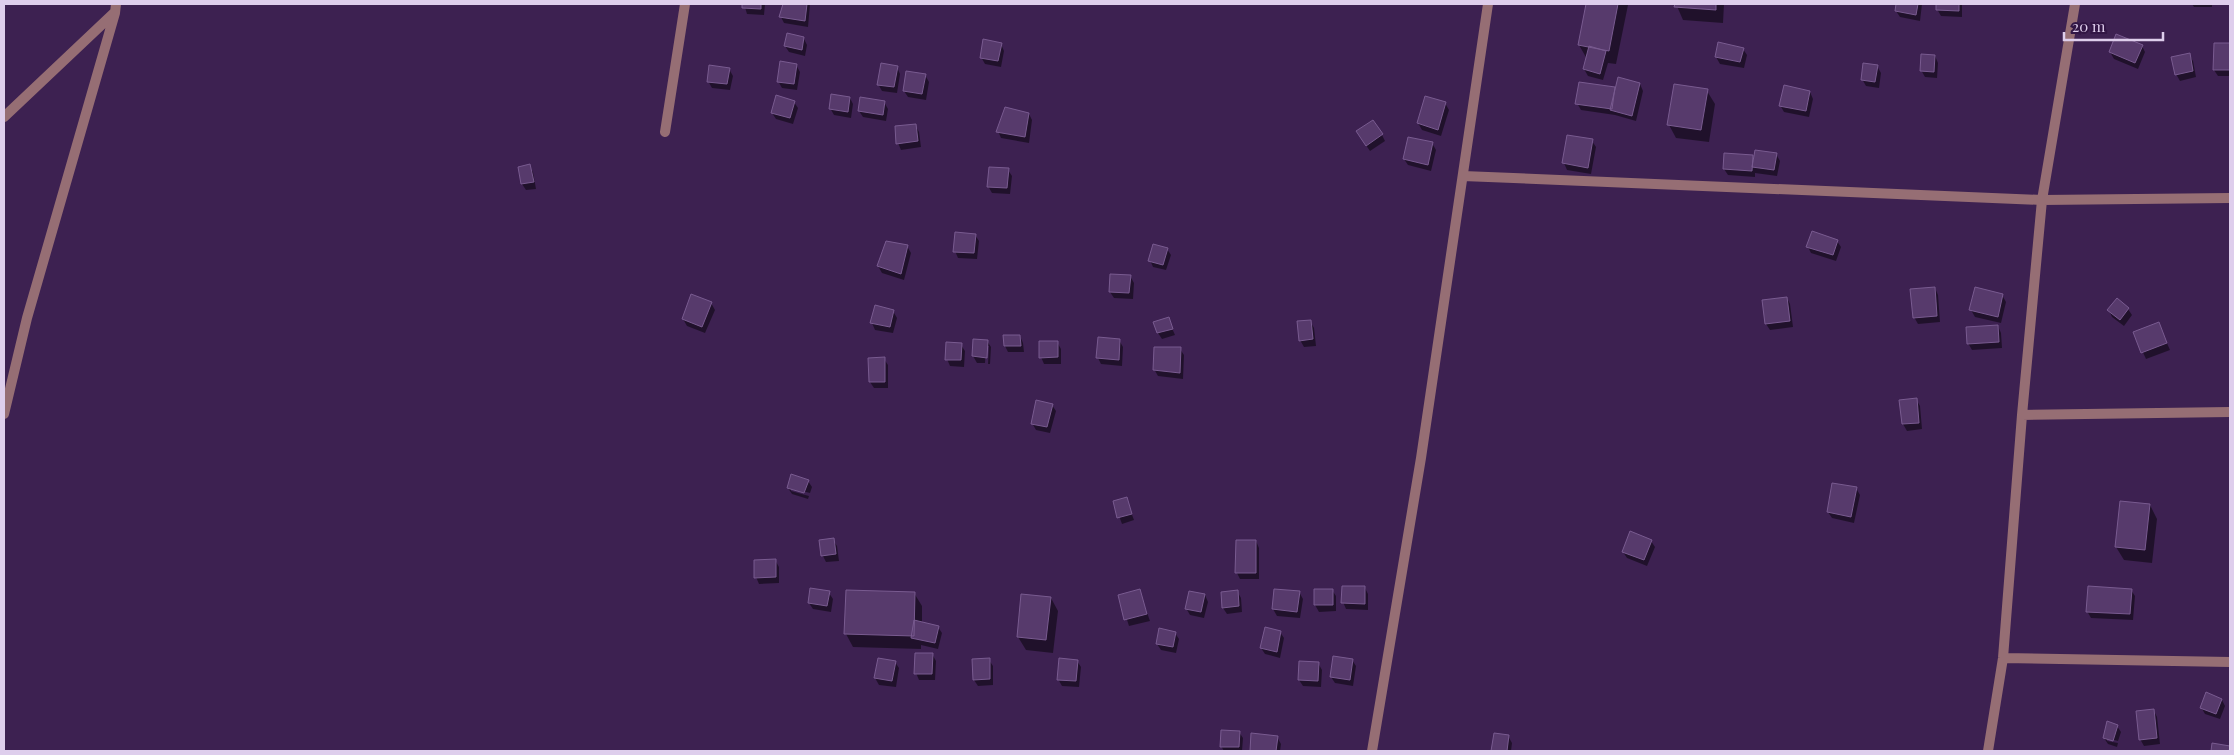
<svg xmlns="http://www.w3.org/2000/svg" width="2234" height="755" font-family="'Playfair Display',serif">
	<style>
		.shadow { fill: #0007 }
		.building { fill: #573a6c; stroke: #795b90 }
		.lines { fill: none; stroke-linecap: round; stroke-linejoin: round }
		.street { stroke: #966e74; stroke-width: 10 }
	</style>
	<rect width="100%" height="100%" fill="#3d2151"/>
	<!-- shadow -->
	<path class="shadow" d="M744,4H765L764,15L747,14Z
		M784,4H810L808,27L784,23L781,17Z
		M1587,4L1628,5L1616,64L1608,63L1603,80L1588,76L1584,69L1587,59L1579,45Z
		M1676,4H1724L1723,23L1683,20Z
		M1897,4H1922L1920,21L1900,17L1896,11Z
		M1937,4H1962V17L1941,16L1937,9Z
		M2192,4H2212V7H2194Z
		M804,39L807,45L805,56L789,52L785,46Z
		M1001,44L1004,51L1001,67L985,64L981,57Z
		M2215,44L2230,45V76H2218L2214,70Z
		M2142,46L2145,52L2138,69L2114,59L2110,52Z
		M1743,49L1747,55L1744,68L1720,64L1716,57Z
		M2189,55L2193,61L2196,77L2180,81L2176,74Z
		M1935,56L1938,63L1937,78L1925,77L1921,70Z
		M796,65L800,72L797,90L782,88L778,81Z
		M1877,66L1881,73L1879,88L1866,86L1862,79Z
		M897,67L900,74L897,93L882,91L878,84Z
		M729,69L733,76L730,90L712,88L708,81Z
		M925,75L929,82L926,100L908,97L904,91Z
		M1580,84L1617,89L1640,84L1643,91L1636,121L1615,115L1581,110L1577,103Z
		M1707,91L1715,104L1709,142L1676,138L1669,125Z
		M1810,92L1813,99L1809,117L1784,112L1780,105Z
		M850,98L853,104L851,118L834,115L830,108Z
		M794,102L798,108L793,124L776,119L772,113Z
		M884,102L888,109L886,121L863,117L859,111Z
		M1445,103L1449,110L1441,136L1422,130L1418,123Z
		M1029,114L1032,120L1029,143L1001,138L998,131Z
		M915,125L919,132L921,147L901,150L898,143Z
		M1382,135L1385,141L1370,151L1361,138Z
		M1592,141L1596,147L1591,174L1567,170L1564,163Z
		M1432,143L1436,150L1431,171L1408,165L1404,159Z
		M1776,154L1780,161L1777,176L1755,173V177L1728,175L1724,169L1752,157L1755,160Z
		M529,166L533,172L536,189L526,190L522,184L519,168Z
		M1008,170L1012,176L1010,194L992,193L988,186Z
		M975,235L979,241L977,259L958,258L955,251Z
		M1837,241L1841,247L1836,261L1811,253L1808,247Z
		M907,246L911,253L904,280L882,273L878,266Z
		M1167,249L1171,255L1166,270L1153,267L1150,260Z
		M1130,276L1134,283L1133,299L1114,298L1110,292Z
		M1935,288L1938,295L1940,322L1918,324L1914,317Z
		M2002,295L2006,302L2001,323L1975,317L1971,310Z
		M1787,298L1790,304L1793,327L1770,330L1766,324Z
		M711,303L715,310L705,333L687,326L683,319Z
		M2128,309L2132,315L2124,326L2112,317L2109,310Z
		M893,311L897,318L893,333L875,330L872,323Z
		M1168,319L1175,335L1162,339L1158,333Z
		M1310,321L1314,328L1316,346L1304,347L1300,340Z
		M2158,323L2170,350L2146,359L2134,333Z
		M1998,326L2001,333L2002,348L1972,350L1968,343Z
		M1020,336L1023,343L1024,352H1008L1005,346Z
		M1119,340L1123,347L1122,366L1101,364L1098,358Z
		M987,341L991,347L990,364H988L989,346H986L985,363H977L973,356Z
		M1057,342L1061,349V364H1044L1041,357Z
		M961,345L965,351L964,367L950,366L947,359Z
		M1180,349L1184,355L1183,379L1158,376L1154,369Z
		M884,359L888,365V388H874L870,382Z
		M1916,399L1920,406L1922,429L1907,431L1903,424L1900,401Z
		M1052,405L1056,411L1050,433L1036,430L1032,423Z
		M808,481L812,487L810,493L791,488V491L809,496L808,499L792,494L788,488Z
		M1856,488L1860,495L1854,523L1832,518L1828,512Z
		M1126,499L1134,520L1122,524L1114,502Z
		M2150,505L2157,519L2152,563L2124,560L2116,547Z
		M833,540L837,546L839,561L826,562L823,556L820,541Z
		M1256,541L1259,548V579H1240L1237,573Z
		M1651,541L1655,547L1647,566L1627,558L1623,552Z
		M775,560L779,567V583L759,584L756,577Z
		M1365,588L1368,594V610L1346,609L1343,602Z
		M1139,590L1150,621L1129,626L1119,595Z
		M1315,590H1332L1336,596V611L1319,612L1315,605Z
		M2131,590L2135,596L2133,620L2091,618L2087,611Z
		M847,591L914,593L922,606V623L938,627L942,633L938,649L921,645V649L853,647L846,634Z
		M1237,591L1241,598L1242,612L1227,614L1223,608Z
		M1299,592L1303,599L1300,618L1277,616L1273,609Z
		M829,593L833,599L831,612L813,609L809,603Z
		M1205,595L1208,602L1204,618L1190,615L1186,608Z
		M1051,598L1058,611L1053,653L1026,650L1018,637Z
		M1280,632L1284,638L1280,658L1265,654L1261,648Z
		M1175,633L1179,639L1176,653L1161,650L1157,644Z
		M932,654L936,661L935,680H919L916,673Z
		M989,660L993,666V685L978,686L974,680Z
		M1352,660L1356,666L1353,686L1335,683L1331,677Z
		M1077,661L1081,667L1079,687L1062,686L1058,679Z
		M895,662L899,668L896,687L879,685L875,678Z
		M1318,663L1322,670L1321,687L1303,686L1299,680Z
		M2222,700L2225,706L2220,719L2205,714L2201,707Z
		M2154,711L2157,717L2160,744L2144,746L2140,739Z
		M2117,726L2121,732L2118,741L2107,738V741L2118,743L2117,747L2108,744L2104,738Z
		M1239,732L1243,738L1242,751H1224L1221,746Z
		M1495,734L1508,736L1512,743L1511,751H1493Z
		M1252,735L1277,737L1281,744L1280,751H1251Z"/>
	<!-- building -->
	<path class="building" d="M742,4H761V9L742,8Z
		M783,4H807L805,21L779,17Z
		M1586,4H1618L1609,51L1578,45Z
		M1675,4H1716V10L1674,7Z
		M1896,4H1918L1916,15L1895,11Z
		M1936,4H1959V11L1936,10Z
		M787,33L804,37L802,50L784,46Z
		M2116,34L2143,45L2135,63L2109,52Z
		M983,39L1002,43L998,61L980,58Z
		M1718,42L1744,48L1740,62L1715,57Z
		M2214,43H2230V70H2213Z
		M1589,46L1606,51L1600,74L1583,69Z
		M2190,53L2193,71L2175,75L2171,57Z
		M1921,54L1935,55L1934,72L1920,71Z
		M780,61L797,64L794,84L777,82Z
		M881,63L898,66L894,87L877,85Z
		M1863,63L1878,65L1875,82L1861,80Z
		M709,65L730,68L727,84L707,82Z
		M906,71L926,74L922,94L903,91Z
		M1618,77L1640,83L1632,116L1610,110Z
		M1579,82L1615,87L1612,109L1575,104Z
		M1674,84L1708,89L1701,130L1667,125Z
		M1784,85L1810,91L1806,111L1779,106Z
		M831,94L850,97L848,112L829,109Z
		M776,95L795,101L790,118L771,113Z
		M1425,96L1446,102L1438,130L1417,123Z
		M860,97L885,101L883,115L858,111Z
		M1005,107L1029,113L1025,137L996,132Z
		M1373,120L1383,134L1366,146L1356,131Z
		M916,124L918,141L896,144L895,126Z
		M1567,135L1593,139L1588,168L1562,163Z
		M1408,137L1433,142L1428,165L1403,159Z
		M1755,150L1777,153L1774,170L1752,167Z
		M1724,153L1753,155L1752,171L1723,169Z
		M530,164L534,182L521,184L518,167Z
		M989,167L1009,168L1007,188L987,187Z
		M1812,231L1838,240L1833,255L1806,247Z
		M955,232L976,234L974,253L953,252Z
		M886,241L908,245L901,274L877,266Z
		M1153,244L1168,248L1163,265L1148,261Z
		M1110,274L1131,275L1129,293L1109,292Z
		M1935,287L1937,316L1913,318L1910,289Z
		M1975,287L2003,294L1998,317L1969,310Z
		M691,294L712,302L702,327L682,319Z
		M1787,297L1790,321L1765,324L1762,300Z
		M2117,298L2129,308L2120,320L2107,310Z
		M875,305L894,310L890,327L870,323Z
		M1169,317L1173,329L1157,333L1153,322Z
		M1311,320L1313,339L1299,341L1297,321Z
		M2159,322L2167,343L2141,353L2133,332Z
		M1998,325L1999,342L1967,344L1966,327Z
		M1003,335H1020L1021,346H1004Z
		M1098,337L1120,339L1119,360L1096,358Z
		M973,339L988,340L987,358L972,356Z
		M1039,341H1058V357L1039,358Z
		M946,342L962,343L961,360H945Z
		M1154,347H1181L1180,373L1153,370Z
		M885,357V382H869L868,358Z
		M1917,398L1919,423L1902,424L1899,400Z
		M1036,400L1053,404L1047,427L1031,424Z
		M791,474L809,480L804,493L787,488Z
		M1832,483L1857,487L1851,517L1827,512Z
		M1127,497L1132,514L1117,518L1113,501Z
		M2120,501L2150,504L2145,550L2115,547Z
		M1630,531L1652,540L1644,560L1622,552Z
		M834,538L836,554L821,556L819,540Z
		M1236,540H1256V573H1235Z
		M776,559V577L754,578V560Z
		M1342,586H1365V604L1341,603Z
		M2088,586L2132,589L2130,614L2086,612Z
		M810,588L830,591L827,606L808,603Z
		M1140,589L1147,614L1124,620L1118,595Z
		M1274,589L1300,591L1297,612L1272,609Z
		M1314,589H1333V605H1314Z
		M846,590L915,592L914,636L844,634Z
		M1238,590L1239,606L1222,608L1221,592Z
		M1189,591L1205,594L1201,612L1185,609Z
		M1021,594L1051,597L1046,640L1017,637Z
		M914,620L939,626L935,643L911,638Z
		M1265,627L1281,631L1277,652L1260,648Z
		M1159,628L1176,632L1173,647L1156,644Z
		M915,653H933L932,674H914Z
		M1333,656L1353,659L1350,680L1330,677Z
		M878,658L896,661L892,681L874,678Z
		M990,658V679L973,680L972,659Z
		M1059,658L1078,660L1076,681L1057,680Z
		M1299,661L1319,662L1318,681L1298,680Z
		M2206,692L2222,699L2216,714L2200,708Z
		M2154,709L2157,738L2139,740L2136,711Z
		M2107,721L2118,725L2113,741L2103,738Z
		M1221,730L1240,731L1239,747H1220Z
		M1251,733L1278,736L1276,751H1250Z
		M1494,733L1509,735L1507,751H1491Z
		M2212,743L2230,746L2229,751H2211Z"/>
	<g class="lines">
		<!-- street -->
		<path class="street" d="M4,117L114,13
			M665,132L685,4
			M1463,176L2042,200L2230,198
			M4,414L27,318L115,13L116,4
			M2022,415L2230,412
			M2003,658L2230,662
			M1372,751L1421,458L1488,4
			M1988,751L2003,658L2022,415L2042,200L2075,4"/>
	</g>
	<!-- border -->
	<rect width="2234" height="755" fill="none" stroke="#deceec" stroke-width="10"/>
	<!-- scale -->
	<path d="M2064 32v8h99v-8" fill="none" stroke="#deceec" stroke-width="2.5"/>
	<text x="2072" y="32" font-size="15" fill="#deceec" stroke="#321645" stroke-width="4" paint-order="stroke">20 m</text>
</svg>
